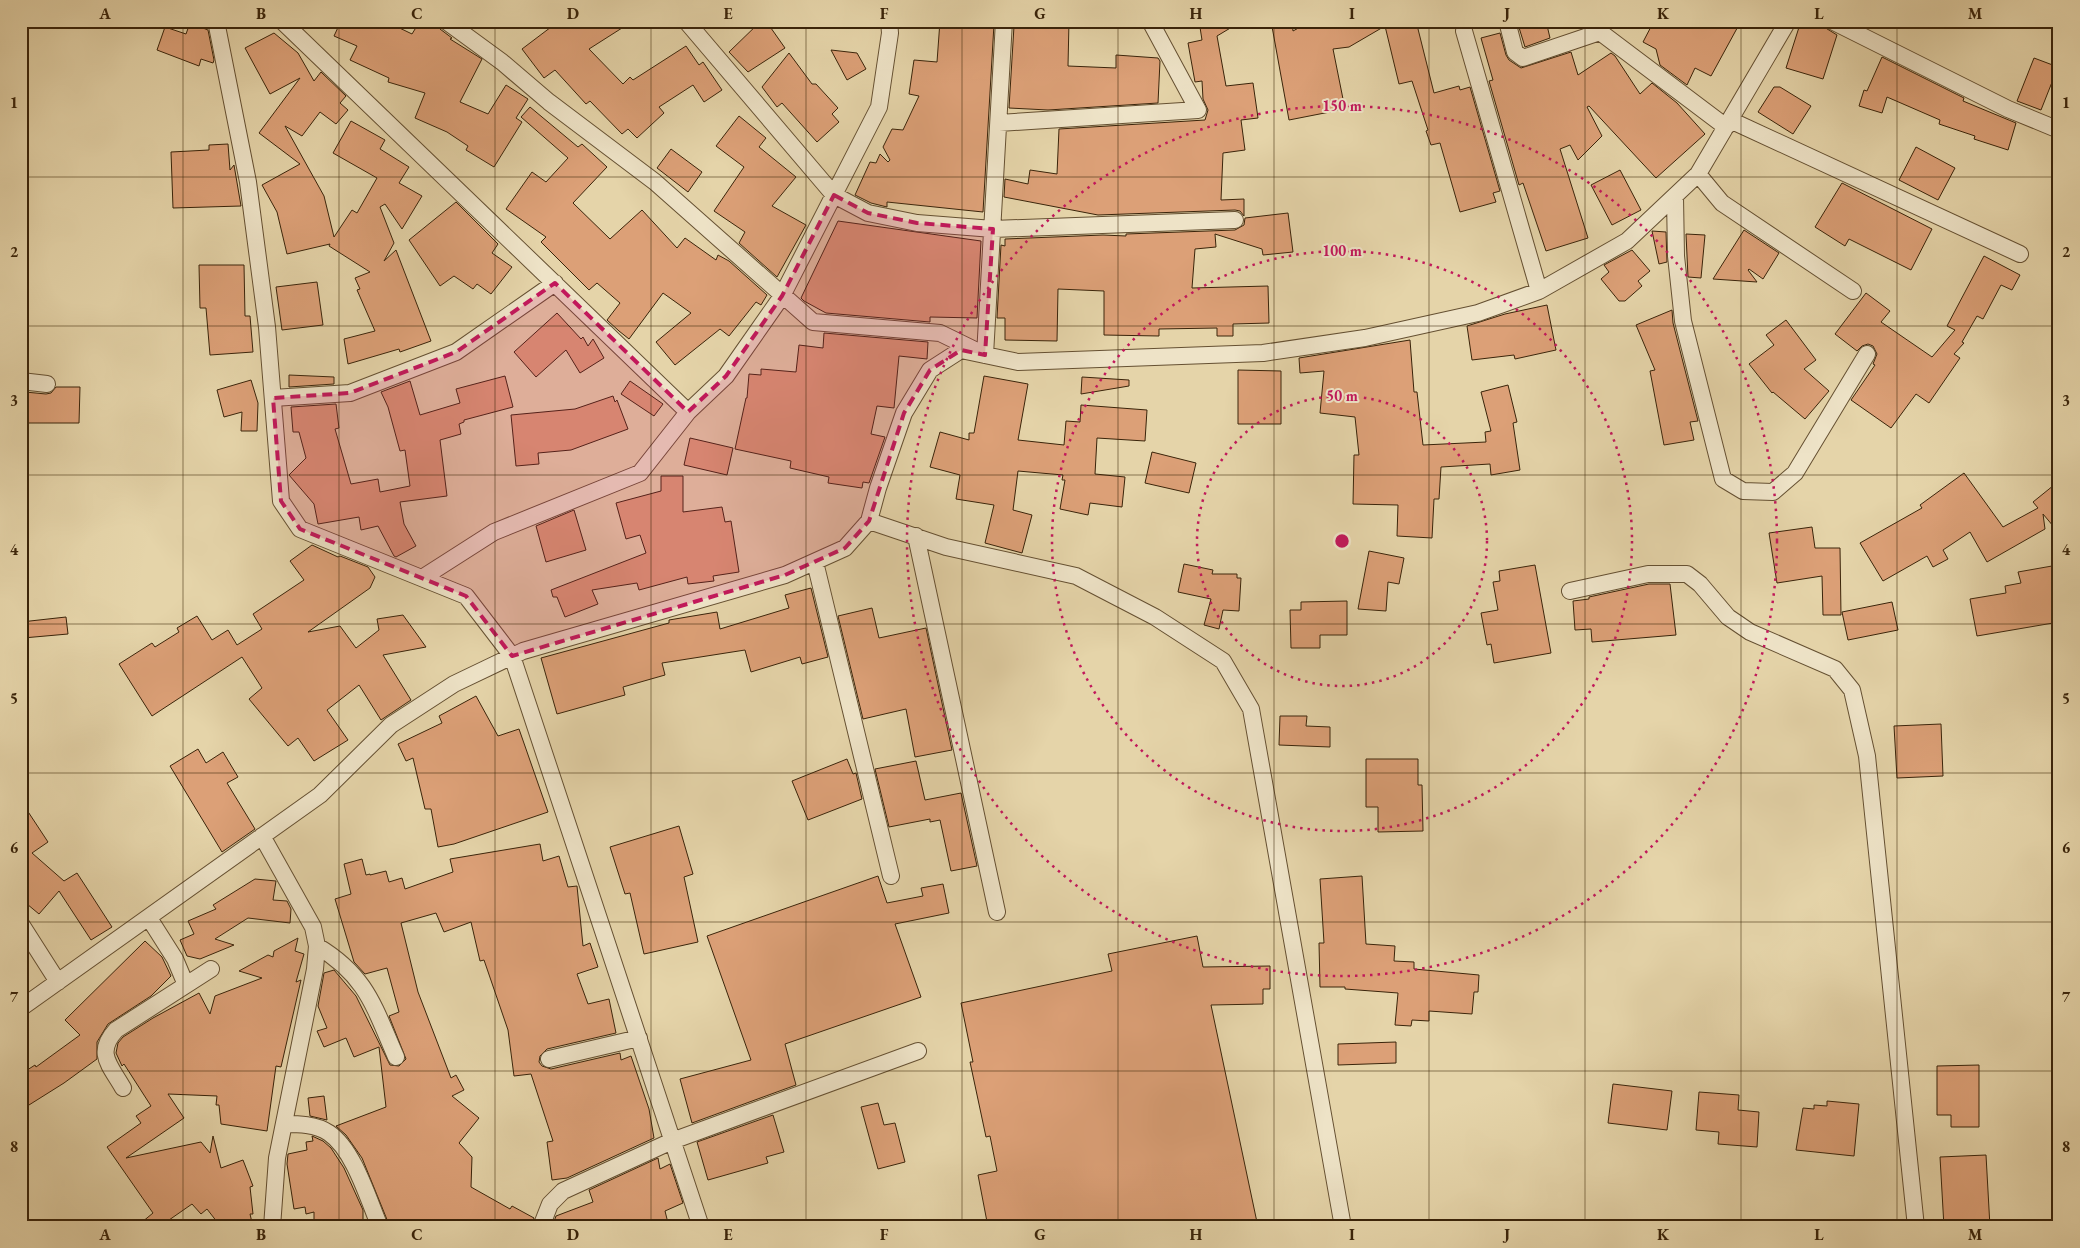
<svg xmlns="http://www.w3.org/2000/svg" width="2080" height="1248" font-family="'EB Garamond',serif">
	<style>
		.building { fill: #dca077; stroke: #3a240a }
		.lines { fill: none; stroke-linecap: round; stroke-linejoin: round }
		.minor-casing { stroke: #655032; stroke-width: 18 }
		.minor { stroke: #eee3c7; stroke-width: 16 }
		.marked { fill: #c2185b; fill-opacity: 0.2; stroke: #c2185b; stroke-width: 4; stroke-dasharray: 10 6; stroke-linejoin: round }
		.grid { fill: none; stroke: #3a240a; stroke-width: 1; stroke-opacity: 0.55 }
		.ring { fill: none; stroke: #c2185b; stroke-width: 2.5; stroke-dasharray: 2.5 5 }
		.centre { fill: #c2185b; stroke: #eee3c7; stroke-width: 2.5 }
		.ring-label { font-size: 15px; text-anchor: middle; font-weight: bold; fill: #c2185b; stroke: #eee3c7; stroke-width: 4; stroke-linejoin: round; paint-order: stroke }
		.neatline { fill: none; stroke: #3a240a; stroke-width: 2 }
		.grid-label { font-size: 16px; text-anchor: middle; font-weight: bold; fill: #3a240a }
	</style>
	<rect width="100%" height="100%" fill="#e5d4a9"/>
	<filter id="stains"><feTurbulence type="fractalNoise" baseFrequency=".004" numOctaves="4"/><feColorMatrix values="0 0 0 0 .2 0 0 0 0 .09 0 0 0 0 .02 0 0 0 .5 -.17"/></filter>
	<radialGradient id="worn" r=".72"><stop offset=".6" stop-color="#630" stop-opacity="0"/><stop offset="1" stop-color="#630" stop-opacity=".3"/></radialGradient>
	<!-- building -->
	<path class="building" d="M341,21H385L412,34L420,21H436L440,29L452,38L450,39L482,59L460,102L488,114L506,85L528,99L516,118L522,122L494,167L466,150L468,146L447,132L415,118L425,93L388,82L389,78L350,60L357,46L334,36Z
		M559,21H633L589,49L623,84L630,77L633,80L686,46L699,65L703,62L722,90L704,102L693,85L659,107L664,113L637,138L628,129L622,134L590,101L586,104L555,70L544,78L522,49Z
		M761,21H766L785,48L748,72L729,52Z
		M940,21L994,24L983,212L887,202V207L871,203L855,195L870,162L876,163L880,154L888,162L890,160L883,147L892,129L903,130L919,96L909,94L914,60L937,62Z
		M1021,21H1069L1068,66L1116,68V55L1158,58L1160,61L1158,103L1048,110L1009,108L1014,26H1021Z
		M1199,21H1242L1217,36L1226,86L1253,83L1258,118L1241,120L1245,150L1223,153L1221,200L1244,199V216L1240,211L1235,210L1098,215L1004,197L1005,179L1028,184L1030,170L1057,174L1059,129L1205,120L1208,110L1203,99L1202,81L1195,82L1188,43L1202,40Z
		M1271,21H1292L1293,31L1311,21H1416L1434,93L1459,86L1460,90L1470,87L1500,191L1493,193L1496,202L1460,212L1440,143L1431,145L1426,131L1428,130L1412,81L1399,84L1385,26L1349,47L1333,49L1345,109L1289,120Z
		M1517,21H1546L1550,38L1525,47Z
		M1654,21H1741L1711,76L1695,68L1687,85L1660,65L1656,49L1643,42Z
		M1801,21H1822L1824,27L1837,35L1823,79L1786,68Z
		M190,23L208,30L214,60L213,63L201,59L199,66L157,50L165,27L186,34Z
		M274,33L298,53L314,81L321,72L346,96L340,103L348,110L336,124L320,112L302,136L285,126L324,196L334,237L352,210L357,213L377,178L333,153L351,121L385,140L380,149L409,167L399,183L422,196L402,229L385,204L380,207L394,243L384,261L396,250L431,341L400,352L399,349L348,364L344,339L375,331L357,290L360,289L355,278L370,272L329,246L330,244L287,254L277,212L262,185L300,164L259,133L300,78L270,94L245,48Z
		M1500,33L1506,55L1509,60L1521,68L1571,52L1578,75L1611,53L1615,56L1640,94L1652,83L1677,103L1705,134L1656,178L1589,106L1587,107L1602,136L1578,160L1570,145L1560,149L1588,238L1546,251L1523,183L1519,185L1489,81L1493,80L1481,38Z
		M831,50L857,53L866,69L847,80Z
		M789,53L812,84H816L838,108L832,114L839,122L817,142L782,103L777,107L762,87Z
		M1882,57L1964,98L1963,101L2016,123L2008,150L1974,139L1975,136L1939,124L1940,120L1887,97L1882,113L1859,106L1864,90L1867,91Z
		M2034,58L2058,67L2041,110L2017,101Z
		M1774,87H1780L1811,106L1793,134L1758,112Z
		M530,107L578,147L582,144L607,167L573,203L610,239L642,210L677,248L685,238L716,260L718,255L729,261L767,295L761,305L756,302L729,336L720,329L675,365L656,342L691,313L663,293L629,339L619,331L607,320L620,303L597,283L589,290L541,242L546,237L506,209L532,172L546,182L568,158L521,117Z
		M739,116L766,138L759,147L796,177L772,206L806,225L777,277L739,243L745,232L714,211L744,167L716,146Z
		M228,144L230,170L234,165L241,206L173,208L171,152L209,150V145Z
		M1916,147L1955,168L1938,200L1899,180Z
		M671,149L702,172L688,192L657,168Z
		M1620,170L1641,210L1612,225L1591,185Z
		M1842,183L1932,229L1911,270L1849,239L1845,246L1815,227Z
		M456,202L498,244L492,253L512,267L491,294L477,284L473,289L454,276L440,286L409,240Z
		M1288,213L1293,252L1263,255L1262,249L1215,234L1216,247L1195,249L1192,288L1268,286L1269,323L1233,324V336H1217V328L1159,329V336L1104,335V291L1058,289L1057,341L1005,340V318H997L1001,245L1005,246V239L1103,235L1126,236V234L1235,230L1244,225L1245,218Z
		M838,221L981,241L977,318L930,317V322L826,313L804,301L801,298Z
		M1744,230L1779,253L1763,279L1749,269L1748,270L1757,282L1713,279Z
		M1652,231L1666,232L1667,262L1659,264Z
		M1686,234L1705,235L1701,278L1688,277Z
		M1632,250L1650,271L1638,281L1642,286L1625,301H1619L1601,279L1609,272L1604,265Z
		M1984,256L2020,275L2012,290L2001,285L1983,319L1977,316L1962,342L1964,343L1954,354L1960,358L1929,403L1916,394L1891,428L1851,400L1875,365L1873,364L1877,354L1873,346L1868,344L1862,346L1857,351L1835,334L1866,293L1890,311L1881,322L1932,357L1955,330L1947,326Z
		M199,265H244L245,316H250L253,352L210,355L206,308H200Z
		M317,282L323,325L282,330L276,287Z
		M1547,305L1556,350L1515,359L1514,355L1472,360L1467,326L1505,314Z
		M1672,310L1673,323L1698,421L1690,422L1694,440L1664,445L1650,371L1655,370L1636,325Z
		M557,313L581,339L583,337L588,346L593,339L604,358L580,373L566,350L536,377L514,352Z
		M1786,320L1816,360L1804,369L1829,391L1805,419L1773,392L1772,393L1749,364L1774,345L1766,335Z
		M824,333L928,342L927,359L899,356L894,408L877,406L871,434L885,437L869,483L863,482L862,488L828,483L829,477L790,468L791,461L735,449L746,398H747L749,374L761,375V369L796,372L799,345L823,348Z
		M1410,340L1414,392H1417L1423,445L1486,442L1485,432L1491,431L1481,392L1508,385L1517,422L1513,423L1520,470L1491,475L1490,464L1441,467L1439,499H1434L1432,538L1397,536L1398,505L1353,504L1354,455H1359L1355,417L1320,413L1324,371L1300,373L1299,358Z
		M1238,370L1281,371V424H1238Z
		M289,375L334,377V384L289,387Z
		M505,376L513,407L464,420V422L459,424L461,434L440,440L447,496L400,502L404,524L416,546L396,557L394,556L378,526L361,530L359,517L318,524L314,504L289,475L306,458L299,432H293L291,407L336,404L339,428L335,429L351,484L378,479L380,492L410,486L405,450L400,451L388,407L381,392L410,381L420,415L460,403L456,389Z
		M984,376L1028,384L1018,440L1064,445L1066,421L1080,422L1081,405L1147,410L1145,441L1097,438L1095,474L1125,477L1122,507L1090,503L1088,515L1060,509L1065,480H1062L1063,475L1018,471L1013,510L1032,515L1022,553L985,543L994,505L956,499L960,475L930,467L940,432L969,440V433H974Z
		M1082,377L1129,380V386L1081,394Z
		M251,380L258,403L257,431H241L242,412L224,417L217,390Z
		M630,381L663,404L654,416L621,394Z
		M56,387H80L79,423H25V392L46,394L51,393Z
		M613,396L615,402L617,400L628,429L571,450L538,453L539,464L516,466L511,415L575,409Z
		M690,438L733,448L727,475L684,465Z
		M1152,452L1196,463L1189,493L1145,483Z
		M1964,473L2003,527L2038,508L2033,502L2059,481V533L2043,514L2045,529L1987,562L1970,532L1943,550L1948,559L1933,567L1927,556L1883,581L1860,543L1922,508L1920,505Z
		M661,476H683V512L722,507L725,522L731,521L739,572L713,576L714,581L688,584L687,577L639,590L637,583L592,590L598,604L565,617L557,597H553L551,590L646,553L640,535L626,539L616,503L661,491Z
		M574,510L586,550L546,562L536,526Z
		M1812,527L1815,548H1840L1841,615H1823L1822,576L1777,583L1769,533Z
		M312,545L338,557L340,556L368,567L375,577L370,588L308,632L340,626L356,648L379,630L377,619L403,615L426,647L383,655L411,700L381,720L359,685L327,710L348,740L314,761L298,738L288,746L249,699L262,688L242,657L152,716L119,664L152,643L155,647L179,632L177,628L197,616L212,640L228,630L237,645L262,629L253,614L304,580L290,561Z
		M1369,551L1404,558L1399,584L1388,582L1386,611L1358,609Z
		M1184,564L1213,570L1212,574H1237V578H1241L1239,611L1223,610L1219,629L1204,625L1211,599L1178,592Z
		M1535,565L1551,653L1494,663L1491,644L1487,645L1481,613L1498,610L1493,582L1500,581L1499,571Z
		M2052,566L2059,603V622L1977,636L1970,599L2006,593L2005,586L2021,583L2018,572Z
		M1649,584H1670L1676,635L1592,642L1591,629L1575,630L1573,601L1589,599V597Z
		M811,588L828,657L802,664L800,657L751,672L745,650L662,663L665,675L623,687L625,695L557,714L541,658L669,623V620L717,612L720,629L789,608L785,595Z
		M1347,601V635H1320V648H1291L1290,610H1301V602Z
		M1892,602L1898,630L1848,640L1842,612Z
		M872,608L879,638L926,628L952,750L915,757L906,709L863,719L838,616Z
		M66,617L68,634L23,638L21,622Z
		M476,696L498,736L519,729L548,812L454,844L438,847L431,809H425L413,758L406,761L398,744L442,723L439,716Z
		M1280,716H1307L1306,726L1330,727V747L1279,745Z
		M1941,724L1943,776L1897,778L1894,726Z
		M198,749L206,763L223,752L238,777L227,783L255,829L222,852L170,766Z
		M847,759L853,774L856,773L862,799L808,820L792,781Z
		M1366,759H1418V785H1422L1423,831L1378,832V807H1366Z
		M916,761L925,800L961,793L977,866L951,871L940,820L930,822V819L889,827L875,769Z
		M21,801L48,842L32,853L64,881L77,873L112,927L91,940L59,891L39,914L21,899Z
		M679,826L693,874L684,877L698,942L644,954L630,893L625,894L610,847Z
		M540,844L543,861L559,856L568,887L577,886L583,946L590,943L598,967L577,974L588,1004L609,999L616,1033L547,1049L540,1056L539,1062L542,1066L551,1069L620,1053L621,1060L631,1056L649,1109L654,1138L567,1178L552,1180L547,1142L553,1141L531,1074L514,1076L508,1030L484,960L480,961L471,922L444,932L436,913L401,923L418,992L451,1078L456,1075L464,1090L452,1096L479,1118L459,1143L472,1157L471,1187L510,1209L512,1206L534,1218L531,1227H390L362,1158L346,1135L336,1126L386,1107L379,1047L354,1057L346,1038L324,1047L317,1031L327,1028L318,1006L324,973L334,970L356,996L390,1065L399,1066L406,1059L389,1016L399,1012L387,968L365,974L354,962L335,899L351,894L344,864L362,859L366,875L370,874V875L386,871L389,882L402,878L405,889L453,872L450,859Z
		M878,876L887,903L923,896L921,888L943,884L949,913L895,924L921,997L785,1044L796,1085L692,1123L680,1079L751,1060L707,936Z
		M1362,876L1366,944L1395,946L1394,961L1414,962V969L1479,975L1478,992H1474L1472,1014L1429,1011V1021L1412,1020L1411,1026L1395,1025L1398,993L1345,989V987H1320L1319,943H1324L1320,879Z
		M255,879L276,881L273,900L287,901L291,909L290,923L248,918L215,939L234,945L200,959L187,956L180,940L194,934L188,921L216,909L213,905Z
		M1197,936L1203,967L1270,966V989H1263V1004L1211,1005L1258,1227H988L978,1175L997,1171L990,1136L986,1137L970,1062H973L961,1003L1112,971L1108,954Z
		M298,938L295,951L304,954L296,982L301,980L281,1067L276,1066L267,1131L221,1124L219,1105H216L217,1096L168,1094L184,1118L126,1158L201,1142L210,1153L213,1136L221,1168L243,1160L253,1186L250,1187L253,1214H250L253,1227H221L207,1209L201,1214L192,1204L159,1227H136L153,1213L107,1147L141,1123L136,1116L151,1106L124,1064L122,1066L116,1053L118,1043L123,1037L153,1018L199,993L210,1014L215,996L262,978L239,971L268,955L273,957L274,951Z
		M145,941L162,957L171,976L151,996L108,1024L97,1042V1059L64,1083L21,1110V1074L35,1065L36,1067L80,1035L65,1020Z
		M1396,1042V1063L1338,1065V1044Z
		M1979,1065V1127H1951V1115H1937V1066Z
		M1613,1084L1672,1091L1667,1130L1608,1123Z
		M1699,1092L1739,1095L1738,1110L1759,1112L1757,1147L1718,1144L1719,1132L1696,1130Z
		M324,1096L327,1120L310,1116L308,1098Z
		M1827,1101L1859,1104L1854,1156L1796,1150L1803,1108L1814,1109V1105L1827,1106Z
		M878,1103L884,1125L895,1123L905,1162L878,1169L861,1107Z
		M773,1115L784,1152L766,1157L768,1163L708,1180L697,1142Z
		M312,1136L323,1141L331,1148L344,1168L363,1210V1227H314V1212L306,1214L305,1207L294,1209L287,1164L288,1154L307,1150L306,1142L313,1141Z
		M1986,1155L1990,1227H1944L1940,1157Z
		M658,1158L660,1169L670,1164L683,1203L665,1211L669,1227H552L556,1216L593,1202L589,1190Z"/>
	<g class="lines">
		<defs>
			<path id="minor" d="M216,21L248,182L267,327L281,501L300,529L466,596L512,656L701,1227
				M282,21L688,412
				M446,21L502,62L549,102L655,182L813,322L940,333L985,355L1004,21
				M686,21L834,195L868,213L917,223L993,229L1235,220
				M1507,21L1515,52L1523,58L1600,32
				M1590,21L1600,32L1726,127
				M1832,21L2008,109L2059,130
				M1464,31L1539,291
				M1730,120L2020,254
				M999,123L1198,110L1150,21
				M1698,174L1722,203L1853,291
				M1675,197L1676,256L1683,321L1723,479L1743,491L1773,492L1795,473L1867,354
				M21,381L47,384
				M273,398L350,393L456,352L555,283
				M869,521L946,547L1076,576L1155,617L1223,661L1251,709L1343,1227
				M916,536L997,912
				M815,562L891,876
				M422,578L494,532L640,473L688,412L726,376L782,296L879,107L890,33L889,21
				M1570,591L1648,574H1687L1700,584L1728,617L1750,632L1835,669L1852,690L1867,756L1916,1227
				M262,836L313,927L317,946L315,969L277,1158L272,1227
				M149,918L175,959L186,985
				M21,924L58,982
				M317,946C367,976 374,1007 396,1057
				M21,1008L320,795L391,725L454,684L523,651L785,575L845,548L869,521L878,488L904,413L930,370L961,350L1018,362L1263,353L1365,338L1478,313L1539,291L1627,241L1698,174L1788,21
				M549,1059L639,1038
				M123,1088C110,1065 95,1053 116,1030L211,969
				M284,1124C298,1124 316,1124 329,1133C354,1150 368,1199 380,1227
				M541,1227L550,1204L563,1191L672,1141L918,1051"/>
		</defs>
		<!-- minor casing -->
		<use href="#minor" class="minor-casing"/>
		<!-- minor -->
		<use href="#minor" class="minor"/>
	</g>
	<!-- marked area -->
	<path class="marked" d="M834,195L868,213L917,223L993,229L985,355L961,350L930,370L904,413L869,521L845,548L785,575L512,656L466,596L300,529L281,501L273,398L350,393L456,352L555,283L688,412L726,376L782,296Z"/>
	<!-- grid -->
	<path class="grid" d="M183,21V1227M339,21V1227M495,21V1227M651,21V1227M806,21V1227M962,21V1227M1118,21V1227M1274,21V1227M1429,21V1227M1585,21V1227M1741,21V1227M1897,21V1227M21,177H2059M21,326H2059M21,475H2059M21,624H2059M21,773H2059M21,922H2059M21,1071H2059"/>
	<!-- distance rings -->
	<g class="ring">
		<circle cx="1342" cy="541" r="145"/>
		<circle cx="1342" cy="541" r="290"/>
		<circle cx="1342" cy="541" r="435"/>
	</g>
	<circle cx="1342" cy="541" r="8" class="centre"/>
	<g class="ring-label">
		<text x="1342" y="111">150 m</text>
		<text x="1342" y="256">100 m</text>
		<text x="1342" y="401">50 m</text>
	</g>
	<!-- margin -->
	<rect width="2080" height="1248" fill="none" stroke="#e5d4a9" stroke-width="55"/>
	<rect x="28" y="28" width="2024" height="1192" class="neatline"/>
	<g class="grid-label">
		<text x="105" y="19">A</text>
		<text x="261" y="19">B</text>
		<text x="417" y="19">C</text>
		<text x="573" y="19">D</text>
		<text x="728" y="19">E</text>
		<text x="884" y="19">F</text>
		<text x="1040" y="19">G</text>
		<text x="1196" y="19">H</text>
		<text x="1352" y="19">I</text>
		<text x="1507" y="19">J</text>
		<text x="1663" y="19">K</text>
		<text x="1819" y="19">L</text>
		<text x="1975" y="19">M</text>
		<text x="14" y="108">1</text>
		<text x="2066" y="108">1</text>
		<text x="14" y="257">2</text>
		<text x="2066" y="257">2</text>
		<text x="14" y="406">3</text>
		<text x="2066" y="406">3</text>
		<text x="14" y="555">4</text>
		<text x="2066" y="555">4</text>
		<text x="14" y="704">5</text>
		<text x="2066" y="704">5</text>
		<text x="14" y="853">6</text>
		<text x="2066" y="853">6</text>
		<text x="14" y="1002">7</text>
		<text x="2066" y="1002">7</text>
		<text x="14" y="1152">8</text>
		<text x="2066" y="1152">8</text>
		<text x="105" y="1240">A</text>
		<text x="261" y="1240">B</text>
		<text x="417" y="1240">C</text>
		<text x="573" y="1240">D</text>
		<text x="728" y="1240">E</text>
		<text x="884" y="1240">F</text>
		<text x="1040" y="1240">G</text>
		<text x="1196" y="1240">H</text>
		<text x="1352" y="1240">I</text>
		<text x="1507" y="1240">J</text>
		<text x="1663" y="1240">K</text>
		<text x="1819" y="1240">L</text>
		<text x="1975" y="1240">M</text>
	</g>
	<rect width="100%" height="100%" filter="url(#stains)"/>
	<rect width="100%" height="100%" fill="url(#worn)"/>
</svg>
